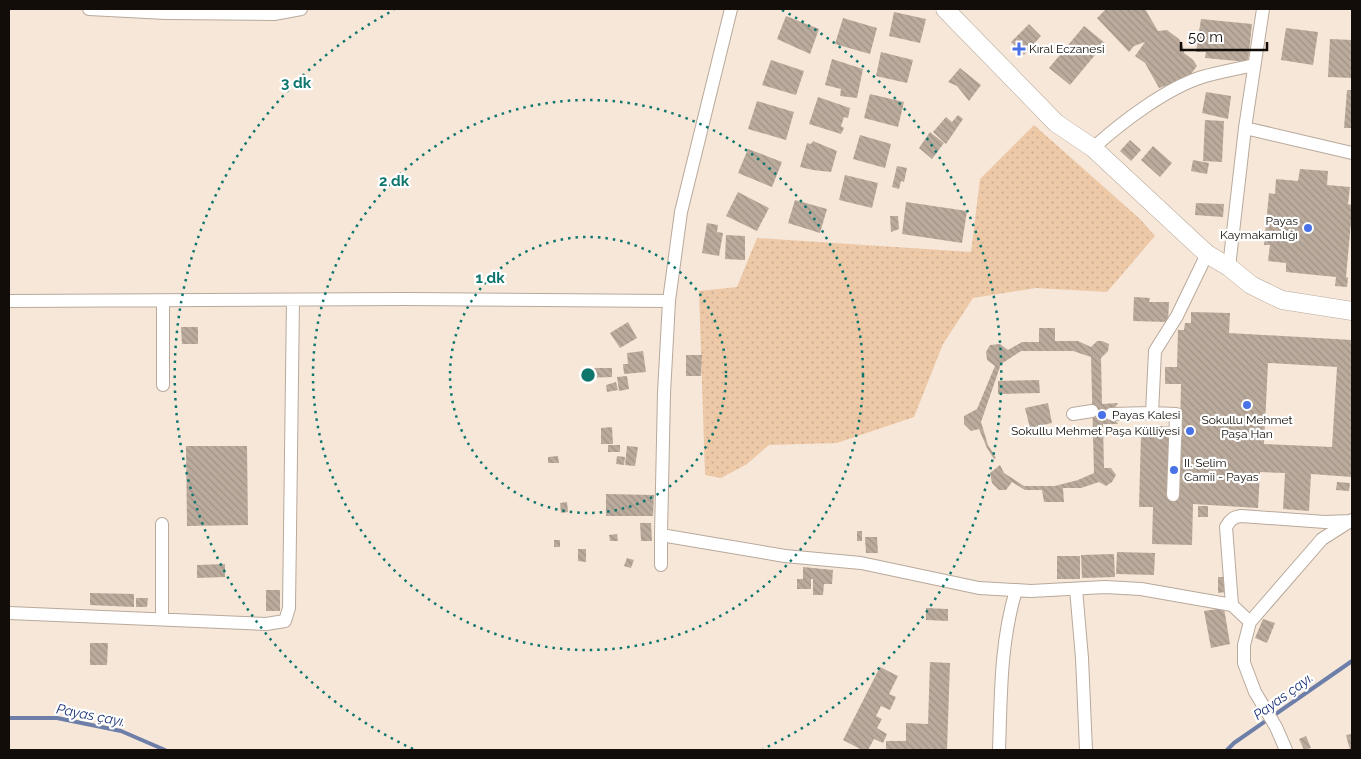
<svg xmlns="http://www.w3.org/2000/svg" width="1361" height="759" font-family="Raleway,sans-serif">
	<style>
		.park { fill: url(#park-dots) }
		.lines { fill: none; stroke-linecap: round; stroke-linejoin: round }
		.stream { stroke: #6d7fa9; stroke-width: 4 }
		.building { fill: url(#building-back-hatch); fill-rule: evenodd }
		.street-casing { stroke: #b8a99b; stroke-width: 14 }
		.secondary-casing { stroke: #b8a99b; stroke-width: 19 }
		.street { stroke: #fff; stroke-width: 12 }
		.secondary { stroke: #fff; stroke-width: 18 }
		.ring { fill: none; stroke: #0f766e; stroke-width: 2.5; stroke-dasharray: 2.5 5 }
		.poi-dot { fill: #4872e5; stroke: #fff; stroke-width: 2 }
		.labels { text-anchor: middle; stroke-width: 4.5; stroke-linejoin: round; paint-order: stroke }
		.poi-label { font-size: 12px; fill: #120d08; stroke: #fff; text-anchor: start }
		.water-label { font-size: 14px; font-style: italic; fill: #193177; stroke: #fff }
		.centre { fill: #0f766e; stroke: #fff; stroke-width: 2.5 }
		.ring-label { font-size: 15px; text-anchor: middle; font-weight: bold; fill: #0f766e; stroke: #fff; stroke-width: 4.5; stroke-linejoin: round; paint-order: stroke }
	</style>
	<defs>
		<pattern id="park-dots" width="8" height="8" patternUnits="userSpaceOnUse" patternTransform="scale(1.25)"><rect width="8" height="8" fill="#edc9a8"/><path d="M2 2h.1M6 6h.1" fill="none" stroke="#caab8f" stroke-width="1.8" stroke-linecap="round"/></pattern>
		<pattern id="building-back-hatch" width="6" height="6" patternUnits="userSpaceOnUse" patternTransform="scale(1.25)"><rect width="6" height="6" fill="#baab9d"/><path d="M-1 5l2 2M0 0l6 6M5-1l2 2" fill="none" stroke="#9f9286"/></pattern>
	</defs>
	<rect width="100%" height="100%" fill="#f7e7d8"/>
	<!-- park -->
	<path class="park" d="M1034,125L1140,219L1155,236L1107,292L1036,288L973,298L943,344L914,417L837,443L769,445L747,464L721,478L705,475L699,291L737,287L757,238L971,252L980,179Z"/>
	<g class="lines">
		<!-- stream -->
		<path class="stream" d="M9,718H57L121,731L165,750
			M1227,750L1234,743L1352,661"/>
	</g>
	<!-- building -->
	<path class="building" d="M1106,9H1145L1158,31L1167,30L1179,39L1183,46L1184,53L1193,60L1197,66L1188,78L1159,88L1145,63L1135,56L1145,42L1134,46L1129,52L1097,18Z
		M894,12L926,19L920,43L889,36Z
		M786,16L819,29L810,54L777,39Z
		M843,18L877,28L870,54L835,44Z
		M1201,19L1252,24L1248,62L1205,58L1206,52H1196Z
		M1029,24L1041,36L1024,55L1011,42Z
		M1084,26L1105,43L1070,85L1049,68Z
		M1286,28L1318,32L1313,65L1281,60Z
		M1330,39L1352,40V78L1328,77Z
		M881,52L913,60L907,83L876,76Z
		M832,59L863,69L857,98L840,96L841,89L825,85Z
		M771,60L804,71L796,95L762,85Z
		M960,68L981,85L969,101L957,86L948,82Z
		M1347,90H1352V128H1344Z
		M1206,92L1231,96L1228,119L1202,113Z
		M870,94L904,102L898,127L864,118Z
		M818,97L850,108L848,118L844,117L841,126L844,128L841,134L809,124Z
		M757,101L794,112L786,140L748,129Z
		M958,115L963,119L946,144L933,132L946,117L952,122Z
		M1205,120L1224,121L1222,162L1203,161Z
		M930,132L944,143L932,159L919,148Z
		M860,135L891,144L885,168L853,159Z
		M1130,140L1141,150L1131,161L1120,151Z
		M813,141L837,151L831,172L813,170L800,167L807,143L811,144Z
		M1153,146L1172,163L1160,177L1141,160Z
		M748,149L782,162L772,187L738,173Z
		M1193,160L1209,163L1207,174L1191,171Z
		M897,166L907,168L904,182L901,181L899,189L892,187Z
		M1300,169L1328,171L1327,185L1350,187L1348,204L1352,205V211L1346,277L1348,278L1347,287L1335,286L1336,277L1286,272V263L1268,261L1270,245H1264L1269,193L1275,194L1276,179L1298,181Z
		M845,175L878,183L872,208L839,200Z
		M738,192L769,208L757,231L726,216Z
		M795,200L827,209L820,233L788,223Z
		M906,202L967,211L962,243L902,234Z
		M1196,203L1224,204L1223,217L1195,215Z
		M890,216H898L899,229L891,232Z
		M707,223L718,225L717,232L723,233L719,256L702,253Z
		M726,235L745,236V260L725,259Z
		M1134,297L1150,298L1149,302H1169L1168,322L1133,321Z
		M1191,312L1230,313L1229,333L1352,340V477L1311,474L1309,511L1283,509L1285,473L1260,472L1258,508L1193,504L1192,545L1152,544L1153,507H1139L1141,435H1152L1153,426L1180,427L1181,384H1165V367H1177L1178,330H1184L1185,323H1191ZM1268,363L1337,367L1332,447L1264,444Z
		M628,322L637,338L620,348L610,333Z
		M181,327H198V344H182Z
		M1039,328H1055V341H1078L1091,347L1097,341H1102L1109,344L1108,351L1101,358L1102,404L1118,403L1111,414L1118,424H1103L1104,468H1111L1116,475L1112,482L1106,486L1099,482L1081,488H1063L1064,502H1044L1042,490H1025L1012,482L1006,490H999L992,483L990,473L1000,465L1004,473L1024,486H1055L1078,480L1094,473L1091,357L1073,351H1021L1001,364L981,422L988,445L996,458L994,459L987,448L979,429L971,431L964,424V416L977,409L995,366L987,360L986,352L990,345L1000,344L1008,350L1022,342H1039Z
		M643,351L646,372L624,374L623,364H628L627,353Z
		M686,355H702L701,376H686Z
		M584,368H612V377L583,378Z
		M627,376L629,389L619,391L617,377Z
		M1039,380L1040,393L998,394V381Z
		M616,382L618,390L607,392L606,385Z
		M1048,403L1052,423L1030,428L1025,408Z
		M612,427L613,444H601V428Z
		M608,445H620V452H608Z
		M186,446H247L248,525L187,526Z
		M627,446L638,447L635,466L625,465Z
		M558,456L559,463H548V457Z
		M617,456L625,457L624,465L616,464Z
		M1337,482L1350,483L1349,491L1336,490Z
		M606,494L654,495L653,516H606Z
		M567,502L568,512L561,513L560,503Z
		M1198,506H1208V517H1198Z
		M640,523H651L652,541H641Z
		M857,531H862V541H857Z
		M617,534L618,541H610L609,535Z
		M865,537H877L878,553H866Z
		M554,540H560V547H554Z
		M578,549H586V562L578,561Z
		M1117,552L1155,553L1154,575L1116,574Z
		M1114,554L1115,577L1082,578L1081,555Z
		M1057,556H1080V579H1057Z
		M627,558L634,560L631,568L624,566Z
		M225,564V577L197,578V565Z
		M803,567L833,570L832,584H824L823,595H813V579H811V589H797V579H803Z
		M1218,577H1226V592L1218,593Z
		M266,590H280V611H266Z
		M90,593L134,594V607L90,605Z
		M136,598H148L147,607H136Z
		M926,608L948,609V621L926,620Z
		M1224,608L1230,644L1211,648L1204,611Z
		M1263,619L1275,623L1267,643L1255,638Z
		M90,643H108L107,665H90Z
		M930,662L950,663L947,750H886V741H906V723L928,724Z
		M880,667L898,676L889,694L896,697L890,710L881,706L876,716L882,719L877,728L887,734L883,743L874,739L868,750H862L843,740Z
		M1352,734V750H1350L1346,735Z
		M1306,736L1311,748L1304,750L1299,739Z"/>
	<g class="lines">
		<defs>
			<path id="street" d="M89,9L166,13L274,14L301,9
				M1245,128L1352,153
				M1093,148C1122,122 1165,89 1202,77C1219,72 1237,69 1254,65
				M1229,267L1245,128L1263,9
				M9,301L405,299L669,301L681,212L731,9
				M669,301L664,393L661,535L785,556L861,563L979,588L1031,591L1105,587L1141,589L1232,605
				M163,385V301
				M1152,413L1176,414L1173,495
				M1073,414L1092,411
				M1111,414L1152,413L1155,351L1177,316L1207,254
				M661,565V535
				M1076,589L1082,658L1086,750
				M9,613L266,624L285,621L289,608L293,300
				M162,619V524
				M1250,622L1232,605L1226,527C1230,520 1233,517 1241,516L1325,522L1351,521
				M999,750C1001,695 1000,644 1016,590
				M1286,750L1276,727L1255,692L1244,663V645L1250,622L1322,539L1352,520"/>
			<path id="secondary" d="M945,9L1056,123L1093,148L1207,254L1229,267L1251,285L1282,300L1352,311"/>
		</defs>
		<!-- street casing -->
		<use href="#street" class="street-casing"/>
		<!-- secondary casing -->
		<use href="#secondary" class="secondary-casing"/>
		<!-- street -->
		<use href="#street" class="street"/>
		<!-- secondary -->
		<use href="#secondary" class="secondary"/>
	</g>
	<!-- distance rings -->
	<g class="ring">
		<circle cx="588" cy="375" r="138"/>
		<circle cx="588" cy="375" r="275"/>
		<path d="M413 749A413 413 0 0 1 394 10M782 10A413 413 0 0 1 763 749"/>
	</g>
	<!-- markers -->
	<g class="poi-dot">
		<path d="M1016.5 41.5h5v5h5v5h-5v5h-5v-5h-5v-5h5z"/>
		<circle cx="1308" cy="228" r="5"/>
		<circle cx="1247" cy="405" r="5"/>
		<circle cx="1102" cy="415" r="5"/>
		<circle cx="1190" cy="431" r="5"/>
		<circle cx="1174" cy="470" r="5"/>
	</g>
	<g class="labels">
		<!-- poi labels -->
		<g class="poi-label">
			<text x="1029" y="53">Kıral Eczanesi</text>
			<text x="1298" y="225" text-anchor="end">Payas<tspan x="1298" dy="14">Kaymakamlığı</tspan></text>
			<text x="1112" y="419">Payas Kalesi</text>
			<text x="1247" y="424" text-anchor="middle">Sokullu Mehmet<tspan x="1247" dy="14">Paşa Han</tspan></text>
			<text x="1180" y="435" text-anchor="end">Sokullu Mehmet Paşa Külliyesi</text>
			<text x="1184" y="467">II. Selim<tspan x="1184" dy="14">Camii - Payas</tspan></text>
		</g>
		<!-- water labels -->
		<g class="water-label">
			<text transform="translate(1283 696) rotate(-36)" y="5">Payas çayı.</text>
			<text transform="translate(91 715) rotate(11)" y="5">Payas çayı.</text>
		</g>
	</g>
	<circle cx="588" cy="375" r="8" class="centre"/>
	<g class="ring-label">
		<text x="296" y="88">3 dk</text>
		<text x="394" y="186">2 dk</text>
		<text x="490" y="283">1 dk</text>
	</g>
	<!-- border -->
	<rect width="1361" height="759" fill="none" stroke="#120d08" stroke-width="20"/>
	<!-- scale -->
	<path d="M1181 42v8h86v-8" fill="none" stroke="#120d08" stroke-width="2.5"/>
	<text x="1188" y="42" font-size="15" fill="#120d08" stroke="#ffffff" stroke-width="4" paint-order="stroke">50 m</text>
</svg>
